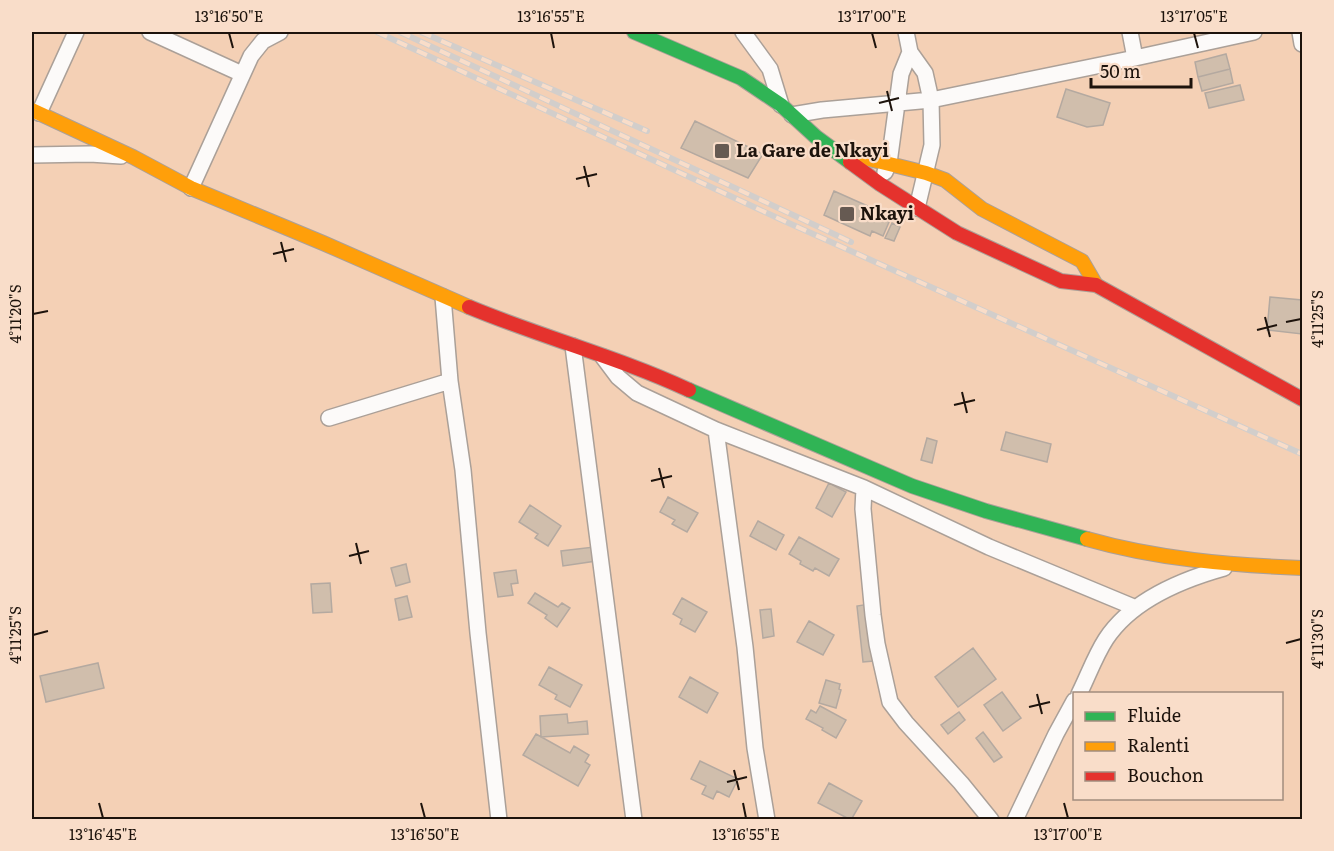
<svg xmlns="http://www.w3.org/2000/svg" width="1334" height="851" font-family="Literata,serif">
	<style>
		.green { fill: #f4d0b5; fill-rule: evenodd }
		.building { fill: #d0beac; stroke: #b4a9a0; stroke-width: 1.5 }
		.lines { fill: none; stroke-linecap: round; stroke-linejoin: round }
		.street-casing { stroke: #aba098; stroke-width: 18 }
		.fast-casing { stroke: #aba098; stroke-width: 16 }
		.slow-casing { stroke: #aba098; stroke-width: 16 }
		.jam-casing { stroke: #aba098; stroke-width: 16 }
		.street { stroke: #fcfaf9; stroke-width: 15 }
		.fast { stroke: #30b455; stroke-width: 14 }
		.slow { stroke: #ff9f0a; stroke-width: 14 }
		.jam { stroke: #e5322d; stroke-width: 14 }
		.rail-casing { stroke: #d2cecb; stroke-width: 6 }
		.rail { stroke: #f9ddc9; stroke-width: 4; stroke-dasharray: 11; stroke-linecap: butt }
		.ticks { fill: none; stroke: #1d130c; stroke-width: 2 }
		.poi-dot { fill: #665a52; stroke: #f9ddc9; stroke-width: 2 }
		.labels { text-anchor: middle; stroke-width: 4.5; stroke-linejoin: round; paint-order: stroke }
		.poi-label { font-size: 18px; font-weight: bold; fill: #1d130c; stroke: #f9ddc9; text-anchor: start }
		.neatline { fill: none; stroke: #1d130c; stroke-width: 2 }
		.ticks-label { font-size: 15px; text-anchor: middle; fill: #1d130c }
	</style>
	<rect width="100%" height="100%" fill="#eedfd4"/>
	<!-- green -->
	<path class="green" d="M32,32H1302V819H32ZM1074,694H1282V798H1074Z"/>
	<!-- building -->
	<path class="building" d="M1226,54L1230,69L1198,77L1195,62Z
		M1230,69L1233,83L1202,91L1198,77Z
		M1240,85L1244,100L1209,108L1205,93Z
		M1066,89L1110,103L1103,125L1087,127L1057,117Z
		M695,121L763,154L748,178L681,148Z
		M834,191L881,212L879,217L889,222L883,236L872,231L870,236L824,215Z
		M892,223L900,227L894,241L885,238Z
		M1270,297L1302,300V334L1267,330Z
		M1006,432L1051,444L1047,462L1001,450Z
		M927,438L937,441L932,463L921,460Z
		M829,483L846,492L832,517L816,508Z
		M668,497L698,513L687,532L672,524L675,520L660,512Z
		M530,505L561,526L548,546L535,538L538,534L519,522Z
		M758,521L784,535L776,550L750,536Z
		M799,537L839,559L829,576L815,568L813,571L800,564L801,561L789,554Z
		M594,547L596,561L563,566L561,551Z
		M406,564L410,582L396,586L391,568Z
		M516,570L518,583L511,584L513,595L498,597L494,573Z
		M330,583L332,612L313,613L311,584Z
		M535,593L558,607L562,603L570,608L557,627L545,618L547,615L528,603Z
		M407,596L412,617L399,620L395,599Z
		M682,598L707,612L695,632L680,624L682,619L673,614Z
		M869,604L874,661L863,662L857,606Z
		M771,609L774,636L763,638L760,610Z
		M809,621L834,635L823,655L797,642Z
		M973,648L996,679L958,707L935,677Z
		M98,663L104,688L46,702L40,676Z
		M549,667L582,685L570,707L555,699L557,695L539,685Z
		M690,677L718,693L707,713L679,697Z
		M826,680L840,684L839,689L841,690L836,708L819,703Z
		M1002,692L1021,718L1003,731L984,705Z
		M820,706L846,720L836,738L822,730L823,728L806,719L811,710L816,713Z
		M959,712L965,720L948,734L941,725Z
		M567,714L568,723L587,721L588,734L541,737L540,716Z
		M983,732L1002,757L994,762L976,738Z
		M536,734L570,753L574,746L589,755L585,762L590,765L578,786L523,755Z
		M700,761L738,779L729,797L717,791L713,799L702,794L706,786L691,779Z
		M829,783L862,801L851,820L818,803Z"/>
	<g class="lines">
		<defs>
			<path id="street" d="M150,32L242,74
				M743,32L770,69L781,105
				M906,32L910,52L925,73L931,100L932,145L917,208
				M1130,32L1135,58
				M1300,32L1302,44
				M39,113L76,32
				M792,115L822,110L931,100L1135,58L1254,32
				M32,155L90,154L121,156
				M885,172L889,163L901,74L910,52
				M191,188L251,56L263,41L280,32
				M443,297L450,381L463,470L478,633L499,820
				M573,346L634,820
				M603,357L618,377L637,393L716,430L864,488L989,547L1136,608
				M329,418L450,381
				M716,430L745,647L755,748L767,820
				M864,488L863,509L873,615L877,644L890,702L906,723L961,783L991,820
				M1079,694C1088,676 1095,656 1106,639C1131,601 1181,580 1224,568
				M1015,820L1056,734L1074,701"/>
			<path id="fast" d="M634,32L741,78L781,105L816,137L850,162
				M689,390L912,486L986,511L1087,539"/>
			<path id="slow" d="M32,110L133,157L191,188L323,243L469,307
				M850,162L865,158L926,173L945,180L982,209L1082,261L1096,285
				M1087,539C1157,559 1229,565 1302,568"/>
			<path id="jam" d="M850,162L880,184L957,233L1061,281L1096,285L1302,399
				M469,307C541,337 618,357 689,390"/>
		</defs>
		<!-- street casing -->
		<use href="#street" class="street-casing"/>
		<!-- fast casing -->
		<use href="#fast" class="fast-casing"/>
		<!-- slow casing -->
		<use href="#slow" class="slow-casing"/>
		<!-- jam casing -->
		<use href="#jam" class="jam-casing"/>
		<!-- street -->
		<use href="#street" class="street"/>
		<!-- fast -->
		<use href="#fast" class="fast"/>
		<!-- slow -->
		<use href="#slow" class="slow"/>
		<!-- jam -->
		<use href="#jam" class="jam"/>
		<defs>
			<path id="rail" d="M377,32L782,220L1302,454
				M400,32L851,242
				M421,32L647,131"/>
		</defs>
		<!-- rail casing -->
		<use href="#rail" class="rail-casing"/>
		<!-- rail -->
		<use href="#rail" class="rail"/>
	</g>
	<!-- ticks -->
	<path class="ticks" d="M229,33L233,48M551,33L554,48M872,33L876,48M1194,33L1198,48M887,91L892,111M879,103L899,98M584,166L589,187M576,179L597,174M281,242L286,262M273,254L294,249M33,314L48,311M1265,317L1270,337M1286,322L1301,319M1257,330L1277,325M962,392L967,413M954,405L975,400M659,468L664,488M651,481L672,476M356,543L361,564M349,556L369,551M33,635L48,631M1286,643L1301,639M1037,694L1042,714M1029,707L1050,702M734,770L739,790M727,782L747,777M99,803L103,818M421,803L425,818M743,803L746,818M1064,803L1068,818"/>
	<!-- markers -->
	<g class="poi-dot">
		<rect x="714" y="143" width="16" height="16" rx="3"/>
		<rect x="839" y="206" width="16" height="16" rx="3"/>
	</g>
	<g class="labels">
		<!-- poi labels -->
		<g class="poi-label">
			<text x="736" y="157">La Gare de Nkayi</text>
			<text x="860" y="220">Nkayi</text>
		</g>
	</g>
	<!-- border -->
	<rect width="1334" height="851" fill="none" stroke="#f9ddc9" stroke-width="66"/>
	<!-- legend -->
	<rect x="1073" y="692" width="210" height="108" fill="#f9ddc9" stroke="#a18c7d" stroke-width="1.5"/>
	<rect x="1085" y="712" width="30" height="9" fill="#30b455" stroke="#a18c7d" stroke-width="1.5"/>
	<text x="1127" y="722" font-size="18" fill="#1d130c">Fluide</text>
	<rect x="1085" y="742" width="30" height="9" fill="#ff9f0a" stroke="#a18c7d" stroke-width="1.5"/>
	<text x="1127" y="752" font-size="18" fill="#1d130c">Ralenti</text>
	<rect x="1085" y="772" width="30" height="9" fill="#e5322d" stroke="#a18c7d" stroke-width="1.5"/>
	<text x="1127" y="782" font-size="18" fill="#1d130c">Bouchon</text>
	<!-- scale -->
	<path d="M1091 78v9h100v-9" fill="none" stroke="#1d130c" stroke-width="3"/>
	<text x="1100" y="78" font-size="18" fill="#1d130c" stroke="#f9ddc9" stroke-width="4.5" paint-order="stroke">50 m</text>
	<rect x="33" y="33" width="1268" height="785" class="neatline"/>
	<g class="ticks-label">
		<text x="229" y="22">13°16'50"E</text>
		<text x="551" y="22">13°16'55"E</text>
		<text x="872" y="22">13°17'00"E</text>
		<text x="1194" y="22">13°17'05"E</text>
		<text transform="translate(16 314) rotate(-90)" y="5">4°11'20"S</text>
		<text transform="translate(1318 319) rotate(-90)" y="5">4°11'25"S</text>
		<text transform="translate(16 635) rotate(-90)" y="5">4°11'25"S</text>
		<text transform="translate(1318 639) rotate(-90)" y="5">4°11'30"S</text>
		<text x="103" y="840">13°16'45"E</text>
		<text x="425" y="840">13°16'50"E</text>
		<text x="746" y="840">13°16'55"E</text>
		<text x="1068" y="840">13°17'00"E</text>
	</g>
</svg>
